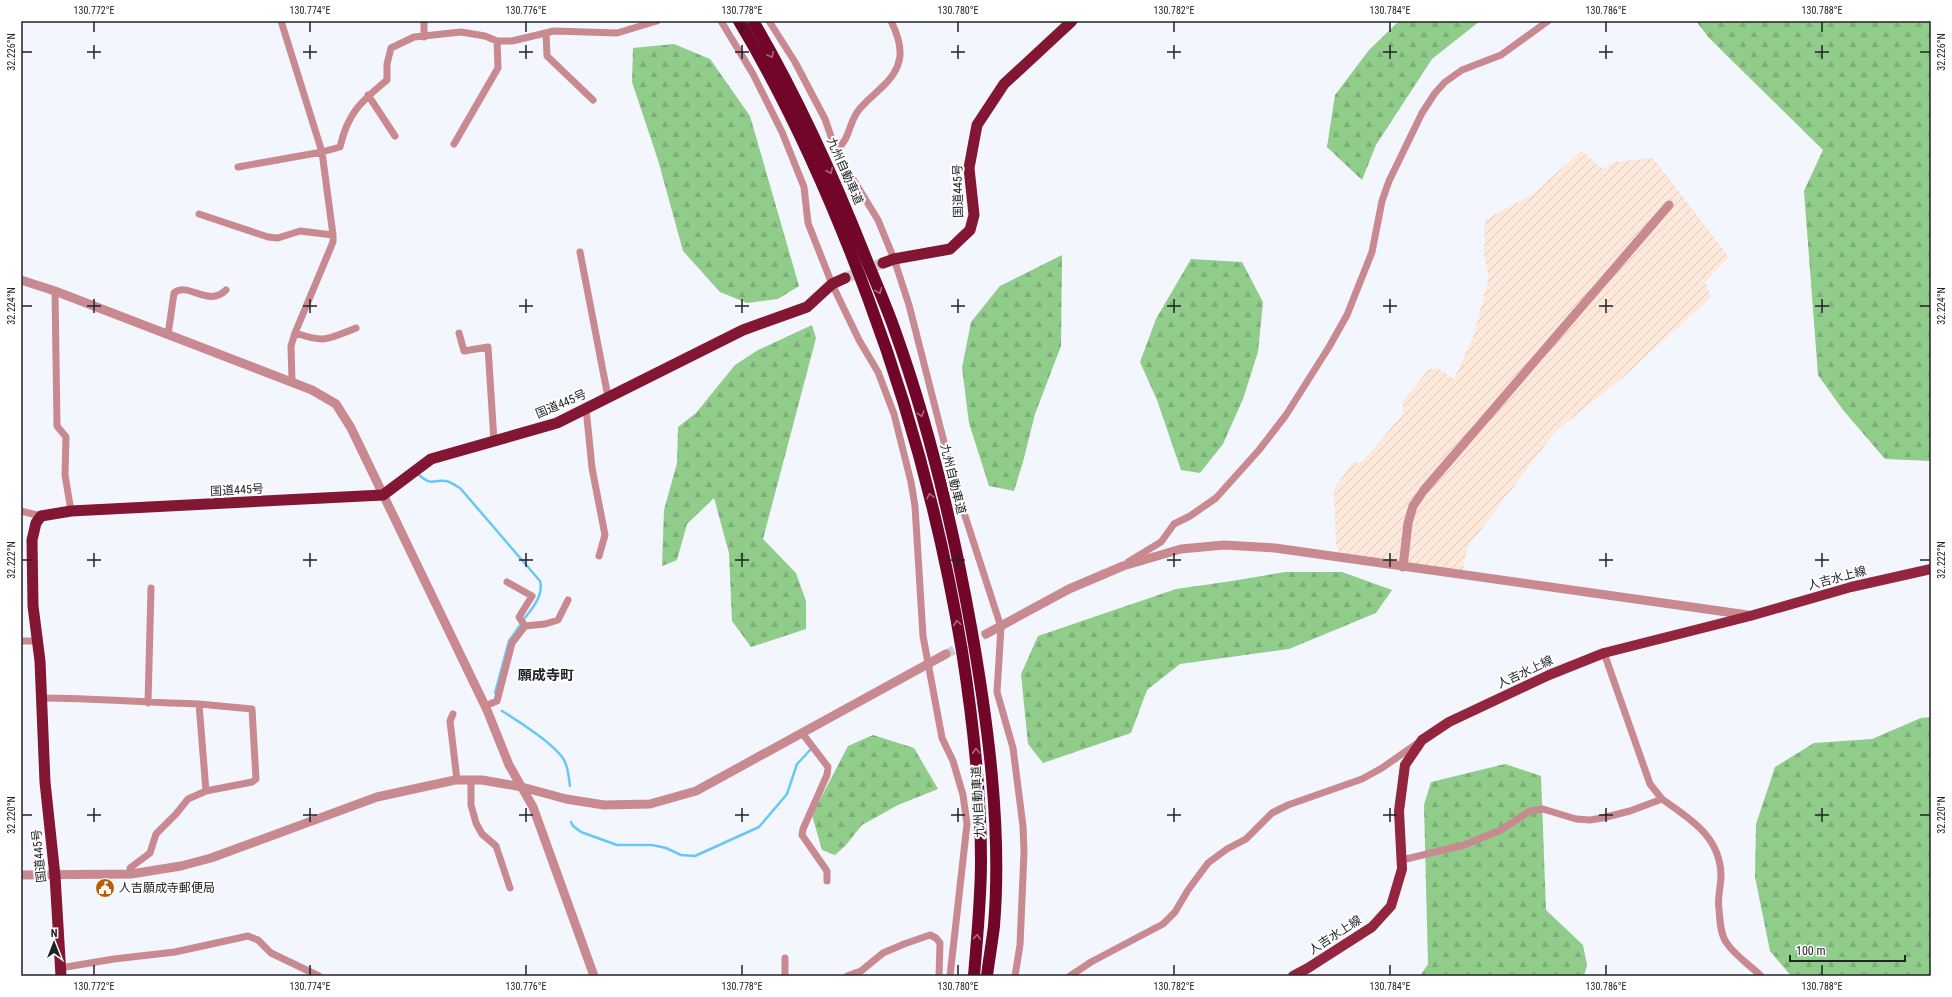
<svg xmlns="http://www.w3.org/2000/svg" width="1952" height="997" font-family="'Roboto Condensed','Noto Sans JP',sans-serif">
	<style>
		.industrial { fill: url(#industrial-furrows) }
		.forest { fill: url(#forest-firs) }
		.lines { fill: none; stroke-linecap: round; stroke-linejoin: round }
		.stream { stroke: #68c8f5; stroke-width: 2.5 }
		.tertiary-tunnel { stroke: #c9ccd2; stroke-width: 9; stroke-dasharray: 9 4.5; stroke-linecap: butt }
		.trunk-tunnel { stroke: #c9ccd2; stroke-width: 11; stroke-dasharray: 11 5.5; stroke-linecap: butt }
		.minor { stroke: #c88990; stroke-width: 7 }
		.tertiary { stroke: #c88990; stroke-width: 9 }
		.primary { stroke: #93253e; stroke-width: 10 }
		.trunk { stroke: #821633; stroke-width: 11 }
		.motorway { stroke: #720628; stroke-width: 12 }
		.oneway { stroke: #aa6a7e }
		.ticks { fill: none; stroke: #202226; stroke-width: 1.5 }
		.labels { text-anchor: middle; stroke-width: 4; stroke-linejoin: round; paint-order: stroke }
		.street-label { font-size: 12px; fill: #202226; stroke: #fff }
		.poi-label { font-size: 12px; fill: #202226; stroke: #fff; text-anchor: start }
		.quarter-label { font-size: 14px; font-weight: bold; fill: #202226; stroke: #fff }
		.neatline { fill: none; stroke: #202226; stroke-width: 1.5 }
		.ticks-label { font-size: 10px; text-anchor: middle; fill: #202226 }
	</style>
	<defs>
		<pattern id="industrial-furrows" width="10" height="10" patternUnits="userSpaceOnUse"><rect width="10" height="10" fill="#fde8da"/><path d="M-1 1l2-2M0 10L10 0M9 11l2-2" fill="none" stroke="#d9c7bb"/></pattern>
		<pattern id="forest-firs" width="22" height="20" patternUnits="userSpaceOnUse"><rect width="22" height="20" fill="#90cc8a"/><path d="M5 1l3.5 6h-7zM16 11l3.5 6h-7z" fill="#7caf77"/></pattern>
	</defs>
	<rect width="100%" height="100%" fill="#f3f6fd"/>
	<!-- industrial -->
	<path class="industrial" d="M1581,151L1603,169L1614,162L1653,158L1729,257L1705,282L1711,297L1621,379L1555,432L1467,548L1463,571L1339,553L1336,544L1334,489L1352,463L1362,462L1403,414V401L1429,369H1439L1454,379L1473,337L1489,277L1484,256L1485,220L1533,194Z"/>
	<!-- forest -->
	<path class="forest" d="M1399,21H1480L1432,59L1376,145L1362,180L1327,147L1335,95L1369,50Z
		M1696,21H1931V461L1885,459L1843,410L1818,375L1804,191L1823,150L1709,38Z
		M674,44L710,59L750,116L799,286L778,299L747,303L720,292L683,251L658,160L632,82L633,48Z
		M1062,255L1061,346L1035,414L1023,462L1014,491L989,486L969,423L962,368L971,322L1000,286Z
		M1191,259L1242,262L1263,302L1258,352L1243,399L1223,444L1200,473L1181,470L1157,400L1140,362L1156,319Z
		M812,325L816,338L763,539L796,573L806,601V629L751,647L732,621L729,553L714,498L687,524L677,560L662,566L664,510L677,463L678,427L696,413L735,365L758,350Z
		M1285,572H1342L1392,590L1376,613L1289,649L1180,664L1147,690L1131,733L1043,763L1028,744L1021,674L1038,636L1176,589L1232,581Z
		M1931,717V976H1791L1770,951L1755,877L1756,824L1775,767L1814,743L1872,739L1921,718Z
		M873,735L914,748L938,789L898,805L862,825L846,845L835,855L822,850L812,815L848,746Z
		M1505,764L1541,776L1546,910L1583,945L1587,965L1584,976H1420L1428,964L1424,805L1431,782Z"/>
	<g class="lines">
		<!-- stream -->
		<path class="stream" d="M419,475C433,487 432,479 446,481C451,482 456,486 460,488L540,581C544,595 532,609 524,619
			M495,693L509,641L521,624
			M502,711C517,720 559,747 565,762C568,768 569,779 570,786
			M571,822L573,826L581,832L617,845H652L666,848L681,855L695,856L759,827L787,794L797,764L811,749"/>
		<!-- tertiary-tunnel -->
		<path class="tertiary-tunnel" d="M946,654L986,634"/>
		<!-- trunk-tunnel -->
		<path class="trunk-tunnel" d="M845,278L883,263"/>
		<!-- minor -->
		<path class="minor" d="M281,21L322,152L333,235V242L295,333L291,346L292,382
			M721,21L753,74L782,132L804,187L808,223L832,284L859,340L878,372L894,414L911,482L915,506L923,636L942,738L953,761L963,795L967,824L950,976
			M769,21L795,62L825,119L836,151L878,220L894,259L909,305L955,485L1001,627L997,692L1013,748L1023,826L1024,852L1020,945L1015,976
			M546,33L547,56L593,100
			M424,37V21
			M368,95L395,136
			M454,144L498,68L497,41
			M836,151C851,137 848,125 858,111C864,103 873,96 880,89C904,68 905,49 891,21
			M238,167L322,152L340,147C348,112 361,102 387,80V64L391,48L414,37L461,32L485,36L497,41H512L554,31L617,33L657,21
			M199,214L268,237L278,238L300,231L333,235
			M580,252L608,397
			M55,291L57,426L66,437L65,475L71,511
			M295,333C326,343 326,340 356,328
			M459,333L464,351L488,347L494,441
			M168,335L174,293C188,281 208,308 226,290
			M586,408L592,468L605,535L599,556
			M21,511L41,516
			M1128,562L1161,542L1174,524L1190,516L1216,498L1259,450L1286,415L1329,347L1347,315L1372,252L1382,201L1389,181L1422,113L1435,93L1445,82L1462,70L1501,55L1548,21
			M507,582L532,596L519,617L525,626
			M21,641H38
			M42,698C94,698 147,703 199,704L206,791L188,799L176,814L156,834L150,853L130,868L131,874
			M148,703L151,588
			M199,704L252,709L256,779L252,782L206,791
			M485,706L497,701L512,643L525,626L545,624L558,620L568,600
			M453,714L450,721L457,780
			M802,733L828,767L827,775L803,829L802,835L827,871V881
			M471,780V805L476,823L482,834L496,846L510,888
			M1662,799C1690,819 1720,836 1721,875C1721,887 1717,897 1719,909C1720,920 1720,933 1726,942C1734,955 1750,965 1761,976
			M1402,860L1464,845L1501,830L1530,811L1543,809L1576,819L1590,820L1602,818L1630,811L1662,799L1650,784L1604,653
			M785,958V976
			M60,968L114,959L175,952L248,936L258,940L271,953L319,976
			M847,976L861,971L883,953L904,944L930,935L936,938L940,943L939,976
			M1070,976L1091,962L1163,924L1175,912L1188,890L1208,863L1227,849L1246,839L1272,813L1288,805L1362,779L1382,768L1419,742"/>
		<!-- tertiary -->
		<path class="tertiary" d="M21,280L55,291L312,390L336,404L351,428L487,710L509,765L533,807L594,976
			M1403,567L1408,523L1413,506L1424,490L1669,205
			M986,634L1069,589L1123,566L1181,549L1224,545L1275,548L1748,615
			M21,875L131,874L181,866L211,858L377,797L455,780H482L522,787L566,799L604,805L650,804L696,791L946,654"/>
		<!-- primary -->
		<path class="primary" d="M1293,976L1308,968L1372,927L1391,906L1402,869L1399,811L1405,765L1422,740L1449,722L1549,675L1604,653L1750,616L1851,587L1931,569"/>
		<!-- trunk -->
		<path class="trunk" d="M883,263L894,259L950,249L970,230L974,215L969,168L977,125L1004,84L1072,21
			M61,976L55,876L45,782L40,661L33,606L32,540L36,523L41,516L71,511L383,495L431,459L557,423L743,330L807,307L832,284L845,278"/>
		<!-- motorway -->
		<path class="motorway" d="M739,21C791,108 833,203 868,298C911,413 942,530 962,651C973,721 981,790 981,861C981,899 977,938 974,976
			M753,21C797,96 833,175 865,256C875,281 886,305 895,331C929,426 953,527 971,627C988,723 1002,829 994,926C992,943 989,959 987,976"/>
	</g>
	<!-- one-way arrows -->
	<defs><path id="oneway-chevron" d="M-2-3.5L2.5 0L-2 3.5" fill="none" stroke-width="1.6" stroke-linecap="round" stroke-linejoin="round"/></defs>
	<g class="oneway">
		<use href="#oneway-chevron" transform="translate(771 55) rotate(62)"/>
		<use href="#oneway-chevron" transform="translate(830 171) rotate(64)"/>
		<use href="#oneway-chevron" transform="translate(879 291) rotate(68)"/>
		<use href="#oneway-chevron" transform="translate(921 414) rotate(73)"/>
		<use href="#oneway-chevron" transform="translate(930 496) rotate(-104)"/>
		<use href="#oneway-chevron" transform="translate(957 623) rotate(-99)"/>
		<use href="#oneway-chevron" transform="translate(976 751) rotate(-94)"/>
		<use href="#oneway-chevron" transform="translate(977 937) rotate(-84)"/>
	</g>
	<!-- ticks -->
	<path class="ticks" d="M94,22V32M310,22V32M526,22V32M742,22V32M958,22V32M1174,22V32M1390,22V32M1606,22V32M1822,22V32M94,45V59M310,45V59M526,45V59M742,45V59M958,45V59M1174,45V59M1390,45V59M1606,45V59M1822,45V59M22,52H32M87,52H101M303,52H317M519,52H533M735,52H749M951,52H965M1167,52H1181M1383,52H1397M1599,52H1613M1815,52H1829M1920,52H1930M94,299V313M310,299V313M526,299V313M742,299V313M958,299V313M1174,299V313M1390,299V313M1606,299V313M1822,299V313M22,306H32M87,306H101M303,306H317M519,306H533M735,306H749M951,306H965M1167,306H1181M1383,306H1397M1599,306H1613M1815,306H1829M1920,306H1930M94,553V567M310,553V567M526,553V567M742,553V567M958,553V567M1174,553V567M1390,553V567M1606,553V567M1822,553V567M22,560H32M87,560H101M303,560H317M519,560H533M735,560H749M951,560H965M1167,560H1181M1383,560H1397M1599,560H1613M1815,560H1829M1920,560H1930M94,808V822M310,808V822M526,808V822M742,808V822M958,808V822M1174,808V822M1390,808V822M1606,808V822M1822,808V822M22,815H32M87,815H101M303,815H317M519,815H533M735,815H749M951,815H965M1167,815H1181M1383,815H1397M1599,815H1613M1815,815H1829M1920,815H1930M94,965V975M310,965V975M526,965V975M742,965V975M958,965V975M1174,965V975M1390,965V975M1606,965V975M1822,965V975"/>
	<!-- icons -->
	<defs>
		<symbol id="civic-disc" viewBox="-11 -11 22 22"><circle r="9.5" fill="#b85c05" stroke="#fff"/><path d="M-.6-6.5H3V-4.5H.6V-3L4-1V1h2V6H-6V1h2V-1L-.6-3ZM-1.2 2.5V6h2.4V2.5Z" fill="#fff"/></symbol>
	</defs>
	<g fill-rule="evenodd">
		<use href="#civic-disc" x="94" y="877" width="22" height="22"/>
	</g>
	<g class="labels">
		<!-- street labels -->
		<g class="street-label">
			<text transform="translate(845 171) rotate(66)" y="4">九州自動車道</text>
			<text transform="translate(958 191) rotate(-91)" y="4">国道445号</text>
			<text transform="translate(561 404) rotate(-23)" y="4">国道445号</text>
			<text transform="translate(953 479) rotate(76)" y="4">九州自動車道</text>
			<text transform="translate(237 490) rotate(-3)" y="4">国道445号</text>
			<text transform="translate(1837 578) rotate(-15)" y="4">人吉水上線</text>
			<text transform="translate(1525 672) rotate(-25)" y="4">人吉水上線</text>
			<text transform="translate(978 802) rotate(-93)" y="4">九州自動車道</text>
			<text transform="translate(39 856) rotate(-96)" y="4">国道445号</text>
			<text transform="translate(1335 935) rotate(-33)" y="4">人吉水上線</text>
		</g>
		<!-- poi labels -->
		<g class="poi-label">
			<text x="119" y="892">人吉願成寺郵便局</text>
		</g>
		<!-- quarter labels -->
		<g class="quarter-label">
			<text x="546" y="680">願成寺町</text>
		</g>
	</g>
	<!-- border -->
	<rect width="1952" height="997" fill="none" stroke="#ffffff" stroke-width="44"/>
	<!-- north arrow -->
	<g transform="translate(54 943)" stroke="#ffffff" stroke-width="3" paint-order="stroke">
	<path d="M0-3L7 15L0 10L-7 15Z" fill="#202226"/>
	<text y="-6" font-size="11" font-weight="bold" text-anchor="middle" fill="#202226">N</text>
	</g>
	<!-- scale -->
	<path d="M1790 955v6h115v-6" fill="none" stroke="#202226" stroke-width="2"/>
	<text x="1796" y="955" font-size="12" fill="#202226" stroke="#ffffff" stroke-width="3" paint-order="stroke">100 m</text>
	<rect x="22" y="22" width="1908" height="953" class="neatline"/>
	<g class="ticks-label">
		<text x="94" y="14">130.772°E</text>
		<text x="310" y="14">130.774°E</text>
		<text x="526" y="14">130.776°E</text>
		<text x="742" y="14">130.778°E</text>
		<text x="958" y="14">130.780°E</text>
		<text x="1174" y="14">130.782°E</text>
		<text x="1390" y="14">130.784°E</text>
		<text x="1606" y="14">130.786°E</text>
		<text x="1822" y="14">130.788°E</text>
		<text transform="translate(11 52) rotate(-90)" y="4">32.226°N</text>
		<text transform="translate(1941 52) rotate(-90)" y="4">32.226°N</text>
		<text transform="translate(11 306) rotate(-90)" y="4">32.224°N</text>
		<text transform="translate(1941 306) rotate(-90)" y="4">32.224°N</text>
		<text transform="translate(11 560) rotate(-90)" y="4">32.222°N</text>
		<text transform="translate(1941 560) rotate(-90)" y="4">32.222°N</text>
		<text transform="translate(11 815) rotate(-90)" y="4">32.220°N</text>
		<text transform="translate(1941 815) rotate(-90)" y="4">32.220°N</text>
		<text x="94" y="990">130.772°E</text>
		<text x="310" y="990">130.774°E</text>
		<text x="526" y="990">130.776°E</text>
		<text x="742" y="990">130.778°E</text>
		<text x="958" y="990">130.780°E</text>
		<text x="1174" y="990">130.782°E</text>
		<text x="1390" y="990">130.784°E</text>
		<text x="1606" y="990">130.786°E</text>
		<text x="1822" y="990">130.788°E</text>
	</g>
</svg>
